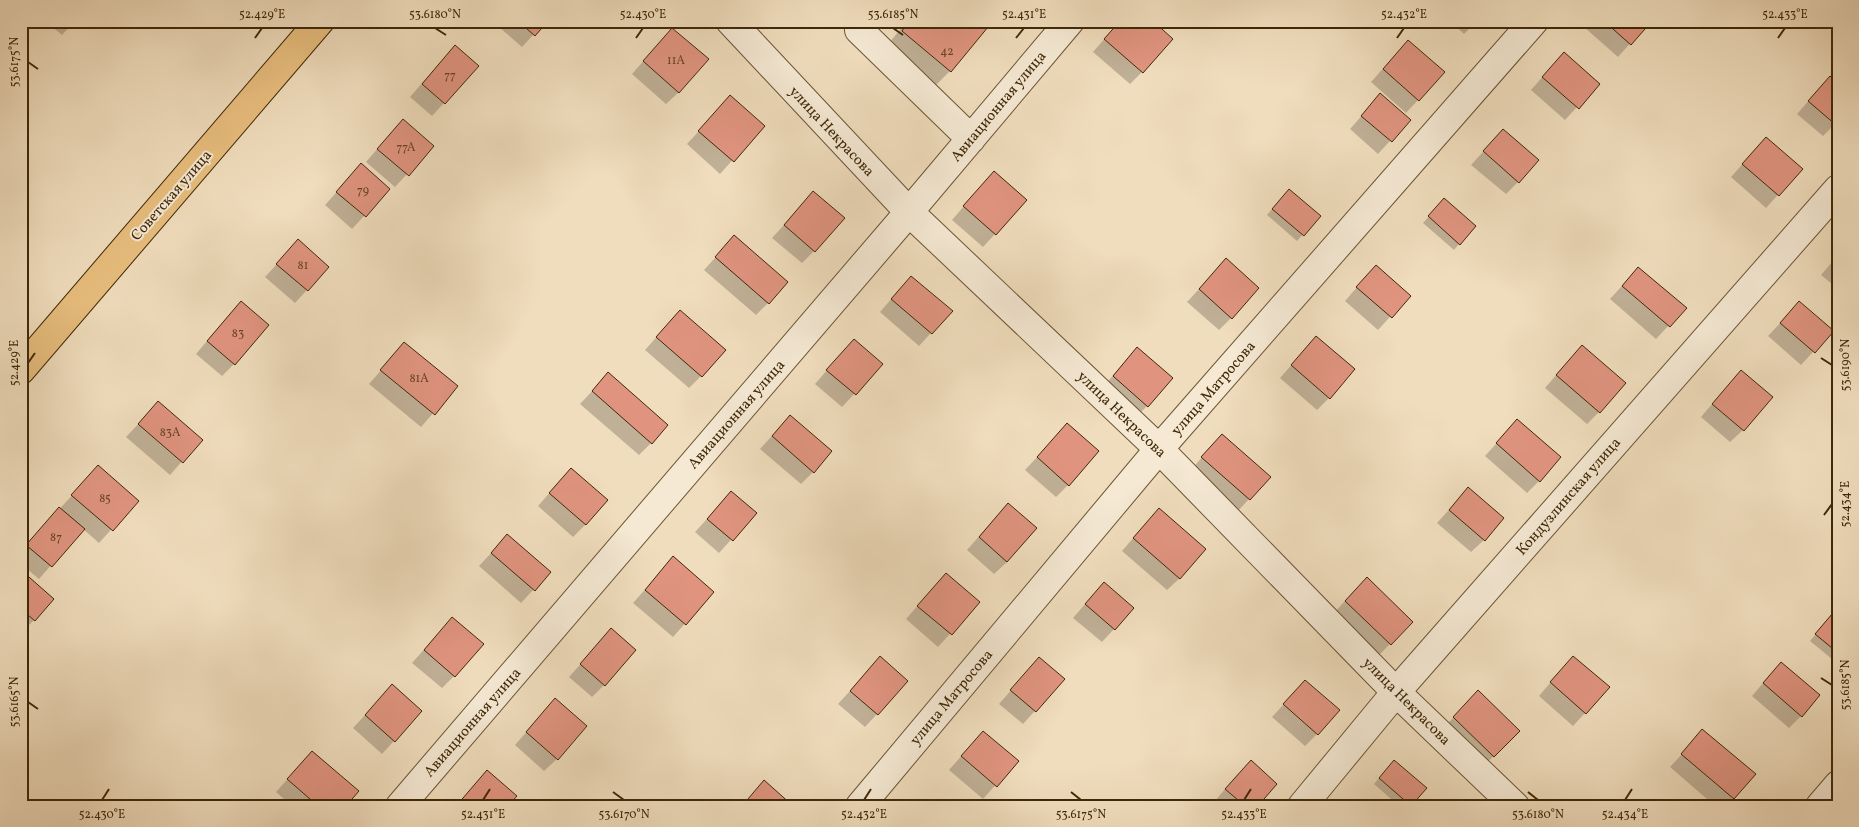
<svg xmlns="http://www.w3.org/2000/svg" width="1859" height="827" font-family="Vollkorn,serif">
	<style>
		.shadow { fill: #0003 }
		.building { fill: #e09480; stroke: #3f2807 }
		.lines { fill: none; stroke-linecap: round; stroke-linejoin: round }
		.minor-casing { stroke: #6b5534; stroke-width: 30 }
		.major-casing { stroke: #3f2807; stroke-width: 30 }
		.minor { stroke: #f5e9d4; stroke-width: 28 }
		.major { stroke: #e8be7e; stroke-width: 28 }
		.ticks { fill: none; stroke: #3f2807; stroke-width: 2 }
		.labels { text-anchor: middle; stroke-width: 4; stroke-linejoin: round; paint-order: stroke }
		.number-label { font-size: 12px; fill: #674325 }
		.street-label { font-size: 15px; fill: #3f2807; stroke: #f5e9d4 }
		.neatline { fill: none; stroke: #3f2807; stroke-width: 2 }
		.ticks-label { font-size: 12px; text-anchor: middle; fill: #3f2807 }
	</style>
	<rect width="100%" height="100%" fill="#f0ddbd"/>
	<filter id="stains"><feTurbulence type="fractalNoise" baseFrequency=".004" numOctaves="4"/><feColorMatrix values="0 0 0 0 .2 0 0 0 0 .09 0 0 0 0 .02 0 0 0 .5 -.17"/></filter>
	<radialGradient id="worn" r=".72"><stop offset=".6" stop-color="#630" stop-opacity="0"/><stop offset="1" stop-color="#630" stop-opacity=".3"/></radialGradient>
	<!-- shadow -->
	<path class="shadow" d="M45,21H75L62,35Z
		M492,21H546L522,47Z
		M907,21H992L950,71L927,94L880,54Z
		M1120,21L1142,72L1130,84L1093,52Z
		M1450,21H1477L1464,34Z
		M1588,21H1650L1618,57L1584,27Z
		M660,42L679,92L666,104L632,74Z
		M1396,54L1418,100L1406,113L1371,82Z
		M443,59L444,103L432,116L410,97Z
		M1551,67L1598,84L1565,120L1531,90Z
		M1818,90L1838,121L1823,136L1797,114Z
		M1380,95L1409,120L1378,154L1350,129Z
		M730,97L763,126L720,174L687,144Z
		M1503,130L1518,182L1506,194L1471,165Z
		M391,133L433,146L395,187L366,162Z
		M1754,151L1801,169L1766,208L1731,177Z
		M361,165L389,189L352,229L325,205Z
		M982,185L995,234L983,247L952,220Z
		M813,193L814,251L802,263L772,238Z
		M1283,196L1319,216L1297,241L1267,215Z
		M1438,206L1459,244L1454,250L1423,223Z
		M734,237L768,303L756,315L704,270Z
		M298,241L307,290L295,303L265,277Z
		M1838,255V289L1821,275Z
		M1226,260L1231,318L1219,330L1187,302Z
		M1638,268L1685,308L1656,339L1610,299Z
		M1364,279L1409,296L1378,330L1345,301Z
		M899,290L951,311L919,346L880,312Z
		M1799,303L1832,331L1801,365L1768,336Z
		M229,315L234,364L222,376L196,354Z
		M668,324L701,376L689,388L645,350Z
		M1316,337L1329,398L1317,410L1280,378Z
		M404,344L456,387L421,427L369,384Z
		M842,353L882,364L842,407L815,384Z
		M1570,359L1599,412L1587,424L1545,388Z
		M1125,362L1147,406L1135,418L1101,389Z
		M608,374L651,443L639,455L580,404Z
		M1729,384L1743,430L1730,442L1701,417Z
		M158,403L201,440L170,475L126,437Z
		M790,416L813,472L801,484L760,449Z
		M1067,425L1068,485L1056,497L1025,470Z
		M1505,434L1539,481L1527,493L1485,456Z
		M1210,448L1249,499L1237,512L1190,471Z
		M98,467L137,501L99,543L83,529L39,579L21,564V551Z
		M559,482L586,524L573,537L538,506Z
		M1468,489L1484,540L1471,552L1437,523Z
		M731,493L755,513L719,553L695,532Z
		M996,517L1007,562L994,574L967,550Z
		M1147,522L1180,578L1167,590L1122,551Z
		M507,536L549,573L521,603L479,566Z
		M673,558L713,592L673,637L633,603Z
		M21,572L34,620L22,632H21Z
		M934,587L979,602L938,647L906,619Z
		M1354,591L1412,622L1378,656L1333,614Z
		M1092,596L1114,629L1102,642L1073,618Z
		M452,618L454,676L442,688L412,663Z
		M1838,621V664L1810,641L1826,622Z
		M611,630L604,685L592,697L569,677Z
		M880,658L877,714L865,727L838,704Z
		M1039,658L1063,680L1023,724L999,704Z
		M1561,670L1585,713L1573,726L1539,696Z
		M1769,676L1801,716L1789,728L1752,696Z
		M1305,681L1317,734L1305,746L1272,717Z
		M392,686L394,741L382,754L353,728Z
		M1466,705L1518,731L1481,769L1441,730Z
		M543,713L557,759L544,771L515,745Z
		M1703,731L1733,798L1726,806H1715L1670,767Z
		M971,745L1017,761L983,799L949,770Z
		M300,765L344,806H292L276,792Z
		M1388,767L1425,788L1409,806H1399L1374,784Z
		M1238,774L1257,806H1218L1214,802Z"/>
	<!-- building -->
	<path class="building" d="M518,21H548L535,36Z
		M909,21H993L951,72L902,31Z
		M1120,21H1153L1173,39L1143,73L1104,39Z
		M1604,21H1652L1631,45Z
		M672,28L709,59L679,93L643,61Z
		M1408,40L1445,72L1419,101L1383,69Z
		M455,45L479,66L445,104L422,84Z
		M1564,52L1600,84L1579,109L1542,77Z
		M1830,76L1838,83V123L1836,125L1808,101Z
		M1380,93L1411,120L1392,142L1361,116Z
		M730,95L765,126L734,162L698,131Z
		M403,119L434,146L409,176L377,149Z
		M1503,129L1539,160L1519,183L1483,151Z
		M1766,137L1803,169L1779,196L1742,164Z
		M361,163L390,189L366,217L336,192Z
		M994,171L1027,200L996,235L963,206Z
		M1289,189L1321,216L1304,236L1272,209Z
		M813,191L845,218L815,252L784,225Z
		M1444,198L1476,226L1460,245L1428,216Z
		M734,235L788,282L769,304L715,257Z
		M298,239L329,267L308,291L276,264Z
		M1226,258L1259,288L1232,319L1199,289Z
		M1376,265L1411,296L1392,318L1356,287Z
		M1638,267L1687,308L1670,327L1622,286Z
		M911,276L953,311L932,334L891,299Z
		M241,301L269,325L235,365L207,341Z
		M1799,301L1834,331L1815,353L1780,323Z
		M680,310L726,350L702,377L656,337Z
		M1316,336L1355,369L1330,399L1291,365Z
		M854,339L883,364L856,395L826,370Z
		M404,342L458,386L435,415L380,370Z
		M1582,345L1626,383L1600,413L1556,375Z
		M1137,347L1173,378L1148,407L1113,376Z
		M1741,370L1773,397L1744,431L1712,404Z
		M608,372L668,425L652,444L592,391Z
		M158,401L203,440L183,463L138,424Z
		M790,415L832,451L814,473L772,436Z
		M1517,419L1561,457L1540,482L1496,443Z
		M1067,423L1099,451L1069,486L1037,457Z
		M1222,434L1271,477L1250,500L1201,457Z
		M98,465L139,501L113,531L71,495Z
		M571,468L608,500L586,525L549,493Z
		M1468,487L1504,518L1485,541L1449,510Z
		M731,491L757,513L733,541L707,519Z
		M1008,503L1037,528L1007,562L979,537Z
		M59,507L85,529L52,567L26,545Z
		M1159,508L1206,549L1180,579L1133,538Z
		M507,534L551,572L535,591L491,553Z
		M673,556L714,592L686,625L645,590Z
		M21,570L54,599L35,621L21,609Z
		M946,573L980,602L952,635L917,606Z
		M1367,577L1413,622L1391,645L1345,601Z
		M1104,582L1134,608L1115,630L1085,604Z
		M1832,614L1838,619V653L1815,634Z
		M452,617L484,644L455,677L424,650Z
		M611,628L636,650L605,686L580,664Z
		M880,656L908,681L878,715L850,691Z
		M1573,656L1610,687L1586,714L1550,682Z
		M1039,657L1065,679L1036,712L1010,690Z
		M1781,662L1820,695L1802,717L1763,683Z
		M1305,680L1340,710L1318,735L1283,704Z
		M392,684L422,711L395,742L365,715Z
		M1478,690L1520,731L1494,757L1453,717Z
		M555,698L587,726L558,760L526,732Z
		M1702,729L1756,774L1734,799L1681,754Z
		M983,731L1019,761L997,787L961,756Z
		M312,751L359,791L346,806H318L287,779Z
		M1251,760L1277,784L1258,806H1245L1225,789Z
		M1394,760L1427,788L1411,806L1379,778Z
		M487,770L517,796L508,806H458L457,805Z
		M764,780L792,805L791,806H742Z
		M915,799L923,806H909Z"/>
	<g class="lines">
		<defs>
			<path id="minor" d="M730,21L909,212L1159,449L1396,692L1515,806
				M867,21L859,30L971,139
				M400,806L909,212L1070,21
				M860,806L1159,449L1534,21
				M1302,806L1396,692L1838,189
				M1820,806L1838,785"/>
			<path id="major" d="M21,370L320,21"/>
		</defs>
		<!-- minor casing -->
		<use href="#minor" class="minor-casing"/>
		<!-- major casing -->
		<use href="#major" class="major-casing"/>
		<!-- minor -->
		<use href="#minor" class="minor"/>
		<!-- major -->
		<use href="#major" class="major"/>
	</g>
	<!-- ticks -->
	<path class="ticks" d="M435,28L446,35M893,28L903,35M255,38L262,28M636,38L643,28M1016,38L1024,28M1397,38L1404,28M1778,38L1785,28M28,62L38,69M1821,358L1832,365M28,363L35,353M1824,515L1832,504M1821,678L1832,685M28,702L38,709M613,792L624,800M1071,792L1081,800M1528,792L1538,800M102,800L109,789M483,800L490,789M864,800L871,789M1244,800L1251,789M1625,800L1632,789"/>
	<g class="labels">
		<!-- number labels -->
		<g class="number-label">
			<text x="947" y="55">42</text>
			<text x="676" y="64">11А</text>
			<text x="450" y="79">77</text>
			<text x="406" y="151">77А</text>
			<text x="363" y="194">79</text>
			<text x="303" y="269">81</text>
			<text x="238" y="337">83</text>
			<text x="419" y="382">81А</text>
			<text x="170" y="436">83А</text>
			<text x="105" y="502">85</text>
			<text x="56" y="541">87</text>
		</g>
		<!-- street labels -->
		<g class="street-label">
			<text transform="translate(998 106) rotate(-50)" y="5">Авиационная улица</text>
			<text transform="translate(832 131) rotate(47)" y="5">улица Некрасова</text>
			<text transform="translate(171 195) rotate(-49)" y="5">Советская улица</text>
			<text transform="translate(1213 388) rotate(-49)" y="5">улица Матросова</text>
			<text transform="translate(736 414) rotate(-49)" y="5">Авиационная улица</text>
			<text transform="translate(1122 414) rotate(44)" y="5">улица Некрасова</text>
			<text transform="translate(1568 496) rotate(-49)" y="5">Кондузлинская улица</text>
			<text transform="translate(951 697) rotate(-50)" y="5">улица Матросова</text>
			<text transform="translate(1407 701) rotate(45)" y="5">улица Некрасова</text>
			<text transform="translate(472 722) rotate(-49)" y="5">Авиационная улица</text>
		</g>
	</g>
	<!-- margin -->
	<rect width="1859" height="827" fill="none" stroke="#f0ddbd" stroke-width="55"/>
	<rect x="28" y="28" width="1804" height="772" class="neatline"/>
	<g class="ticks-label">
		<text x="262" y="18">52.429°E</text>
		<text x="435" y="18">53.6180°N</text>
		<text x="643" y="18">52.430°E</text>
		<text x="893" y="18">53.6185°N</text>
		<text x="1024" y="18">52.431°E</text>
		<text x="1404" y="18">52.432°E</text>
		<text x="1785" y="18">52.433°E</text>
		<text transform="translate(14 62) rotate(-90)" y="4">53.6175°N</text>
		<text transform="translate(14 363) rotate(-90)" y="4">52.429°E</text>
		<text transform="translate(1845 365) rotate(-90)" y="4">53.6190°N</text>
		<text transform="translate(1845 504) rotate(-90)" y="4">52.434°E</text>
		<text transform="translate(1845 685) rotate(-90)" y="4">53.6185°N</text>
		<text transform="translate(14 702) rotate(-90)" y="4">53.6165°N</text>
		<text x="102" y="818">52.430°E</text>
		<text x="483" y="818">52.431°E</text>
		<text x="624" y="818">53.6170°N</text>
		<text x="864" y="818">52.432°E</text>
		<text x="1081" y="818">53.6175°N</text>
		<text x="1244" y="818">52.433°E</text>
		<text x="1538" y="818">53.6180°N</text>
		<text x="1625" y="818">52.434°E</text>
	</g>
	<rect width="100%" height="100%" filter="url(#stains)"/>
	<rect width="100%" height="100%" fill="url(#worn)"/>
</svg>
